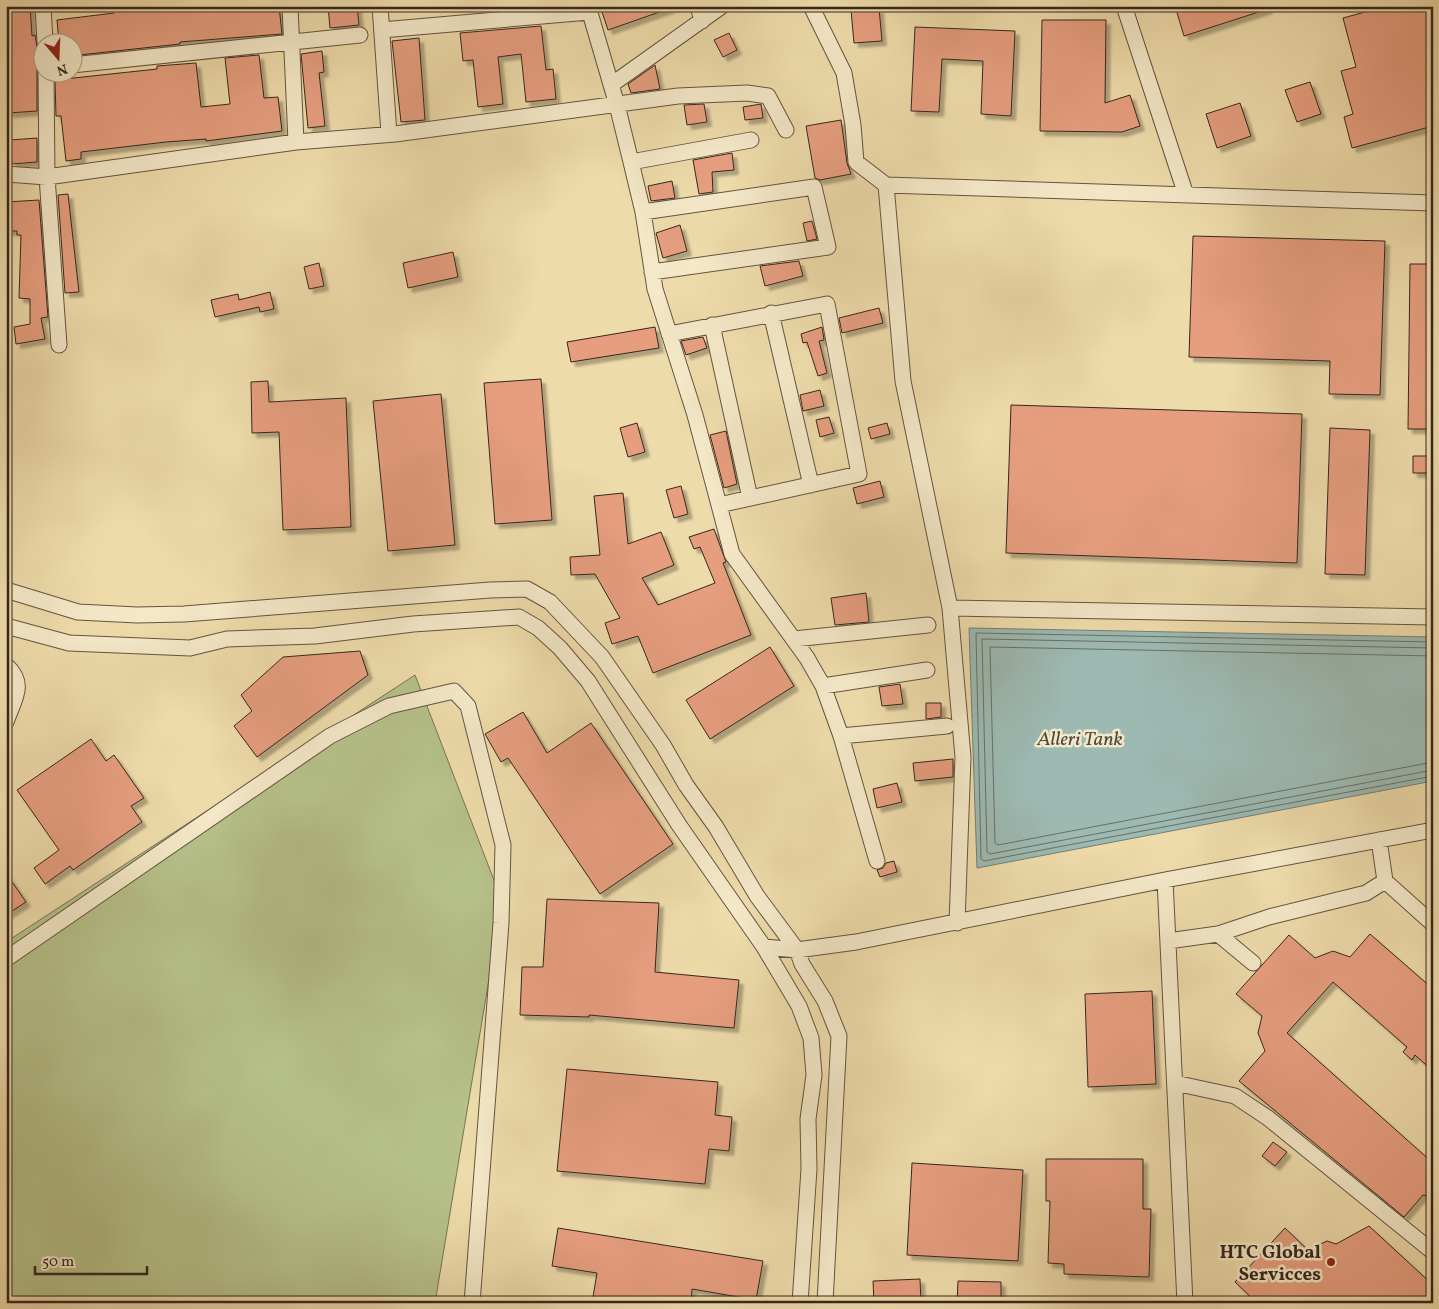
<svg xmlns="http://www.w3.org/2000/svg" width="1439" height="1309" font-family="Vollkorn,serif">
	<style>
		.green { fill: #b6c18a; stroke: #767454 }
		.water { fill: #9cb9b2; stroke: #737f77 }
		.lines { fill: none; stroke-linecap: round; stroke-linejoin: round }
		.shore { stroke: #687068; stroke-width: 1 }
		.building { fill: #e69e7f; stroke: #35271e; filter: url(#shadow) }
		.minor-casing { stroke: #635441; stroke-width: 17 }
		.minor { stroke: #f4e8c8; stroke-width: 15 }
		.poi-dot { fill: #8f2418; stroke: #f4e8c8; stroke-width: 2 }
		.labels { text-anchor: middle; stroke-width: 5; stroke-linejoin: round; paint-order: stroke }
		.poi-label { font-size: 19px; font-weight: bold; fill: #35271e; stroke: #f4e8c8; text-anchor: end }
		.water-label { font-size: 20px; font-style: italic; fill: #4f4c43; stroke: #f4e8c8 }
	</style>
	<defs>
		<filter id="shadow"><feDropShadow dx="4.5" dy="4.5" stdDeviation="1" flood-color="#0004"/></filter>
	</defs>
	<rect width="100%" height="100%" fill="#eedbaa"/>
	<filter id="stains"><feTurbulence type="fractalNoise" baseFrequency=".004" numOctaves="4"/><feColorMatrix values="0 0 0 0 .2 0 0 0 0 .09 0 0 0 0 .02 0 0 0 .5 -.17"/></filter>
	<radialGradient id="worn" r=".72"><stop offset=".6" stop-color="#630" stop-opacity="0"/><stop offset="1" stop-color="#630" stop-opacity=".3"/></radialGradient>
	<!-- green -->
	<path class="green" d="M415,675L502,901L435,1303H6V942Z"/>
	<!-- water -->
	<path class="water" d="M969,628L1433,637V781L977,868Z"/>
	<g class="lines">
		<!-- shore -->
		<path class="shore" d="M1433,642L976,633L981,859L984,861L1433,776
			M1433,648L982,639L987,852L990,854L1433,770
			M1433,656L990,647L995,843L998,845L1433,762"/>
	</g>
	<!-- building -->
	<path class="building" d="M6,6H30L32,36L35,35L37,47V111L8,113Z
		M113,6H279L282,34L180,42V44L79,55L78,45L59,42L57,20L114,13Z
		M328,6H357L359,25L330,28Z
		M609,6H670L671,8L608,30L601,9Z
		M1175,6H1268V9L1184,36Z
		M1387,6H1433V126L1352,148L1344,117L1353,114L1341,71L1356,67L1343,18Z
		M879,8L882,41L854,43L851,10Z
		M1042,20H1106L1105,103L1130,95L1140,126L1122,132L1040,131Z
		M541,26L546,70L553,69L556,99L526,102L521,54L498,57L503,104L478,107L473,60L463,61L460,33Z
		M915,27L1015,31L1011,116L981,114L983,61L942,59L939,112L911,111Z
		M729,33L737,50L723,57L714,40Z
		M419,38L425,120L401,122L392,41Z
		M322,51L324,72L319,73L325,126L308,128L301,54Z
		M259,55L264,98L278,97L282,131L206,141V139L166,142L81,152V159L66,161L61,116H56L55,80L157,69V66L196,63L201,107L230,104L225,58Z
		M655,65L660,89L631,93L628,84Z
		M1310,82L1321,114L1297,122L1285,90Z
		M1240,103L1251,136L1217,148L1206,114Z
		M704,104L707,122L687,125L684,105Z
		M761,104L763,118L745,120L743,107Z
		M841,120L847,163L851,174L820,180L815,178L806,126Z
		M37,138V162L12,164L10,140Z
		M732,153L734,170L712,172L713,192L699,194L693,160Z
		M672,181L675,198L651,201L648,186Z
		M68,194L79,292L65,293L58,195Z
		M39,200L48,317L41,318L45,339L16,344L14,327L30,324V299L19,298L21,235H17V231H6V202Z
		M812,221L817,239L807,241L803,223Z
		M680,225L687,251L663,258L656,233Z
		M1193,236L1385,241L1380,395L1329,394L1330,361L1189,357Z
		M453,252L458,277L408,288L403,263Z
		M799,261L803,276L765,286L760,266Z
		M319,263L324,286L309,289L304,267Z
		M1410,264H1433V429H1408Z
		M270,292L274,309L260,312L259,307L215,317L211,300L238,294L239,300Z
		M879,308L883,323L842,333L839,318Z
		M655,327L659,348L571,362L567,342Z
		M822,327L824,340L819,341L827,373L818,376L807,342L803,343L801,334Z
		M703,337L707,348L686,355L681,341Z
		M541,379L552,520L495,524L484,383Z
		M268,381L269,402L346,398L351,527L283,530L279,432L252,433L251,382Z
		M820,390L824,406L803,411L800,395Z
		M441,394L455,545L388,551L373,401Z
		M1011,405L1302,414L1297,563L1006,553Z
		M829,417L834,433L820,437L816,420Z
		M637,423L645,452L628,457L620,428Z
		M887,423L890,434L871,439L868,428Z
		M1330,428L1370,430L1365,575L1325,574Z
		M726,431L737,484L724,488L710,435Z
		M1413,456H1433V473H1413Z
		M880,481L884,497L857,504L853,488Z
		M681,486L688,514L674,518L666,490Z
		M623,493L628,544L661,532L674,565L642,578L658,605L715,583L700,547L694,549L689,537L714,529L726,562L723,563L751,635L653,673L638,636L612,644L605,623L620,618L595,574L571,575L570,557L600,555L594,496Z
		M866,593L869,622L835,625L831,598Z
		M770,647L794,686L710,739L686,700Z
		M360,651L368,675L257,757L234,726L252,711L241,695L283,657Z
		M900,684L903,704L882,706L879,687Z
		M926,703H941V717L926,719Z
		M523,712L547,753L591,723L673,844L600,894L508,758L501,762L485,734Z
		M91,739L106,761L114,755L144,798L131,806L142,822L73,870L70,866L45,884L34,868L59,850L17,790Z
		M953,759V777L915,781L913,763Z
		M897,783L902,802L877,808L873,789Z
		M894,861L897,872L880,877L877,870L883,868L886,863Z
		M6,873L26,902L6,915Z
		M547,899L659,903L655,972L739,980L734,1028L589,1015V1017L520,1015L522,967H543Z
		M1370,934L1433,989V1071L1415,1055L1412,1060L1403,1052L1407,1047L1333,982L1287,1033L1433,1163V1197L1423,1195L1404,1217L1239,1081L1265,1051L1258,1033L1262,1016L1236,994L1289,935L1315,958L1333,951L1350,957Z
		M1152,991L1156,1084L1088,1087L1085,994Z
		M567,1069L718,1082L715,1115L732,1117L729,1151L709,1149L705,1184L557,1171Z
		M1273,1142L1287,1152L1275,1166L1262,1156Z
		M1046,1159H1143V1209H1151L1149,1277L1064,1274V1264L1048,1263L1050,1201H1046Z
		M912,1163L1023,1170L1018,1261L907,1255Z
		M1369,1226L1433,1285V1303H1257L1235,1282L1285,1228L1308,1250L1327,1241L1336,1244Z
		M558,1228L763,1261L756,1300L692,1289L691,1303H592L597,1273L552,1266Z
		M920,1279L921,1303H874L873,1281Z
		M958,1281L1001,1282V1303H957Z"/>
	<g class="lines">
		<defs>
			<path id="minor" d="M43,6L45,42
				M290,6L296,142
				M380,6L389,134
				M588,6L617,105L631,162L643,212L655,289L695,415L732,554L807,658L823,686L841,736L877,861
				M698,6L702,21
				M811,6L844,73L853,125L856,162L886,185
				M1124,6L1186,195
				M382,30L589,12
				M72,65L360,35
				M46,72L47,177L59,345
				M611,85L722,6
				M631,162L751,140
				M6,174L47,177L296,142L395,134L678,96L747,93L768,96L786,130
				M643,212L814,187L828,247L652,272
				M771,313L811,485
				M712,325L750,498
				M669,334L827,304L859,474L719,505
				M6,590L78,612L137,615L184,614L490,590L527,589L550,602L602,657L663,745L686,785L716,827L757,896L797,950L802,964L825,1001L839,1036L825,1303
				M950,608L1433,617
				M6,626L69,643L190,648L227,639L315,636L413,624L519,617L538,628L560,648L588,681L679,825L764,947L799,1006L811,1038L814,1075L808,1119L809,1169L800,1303
				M794,639L928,625
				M6,665C27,684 14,699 6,722
				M823,686L927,670
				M841,736L947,726
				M1379,840L1385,881L1433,924
				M1165,880L1185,1303
				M957,923L963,757L950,608L903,381L886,185L1433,203
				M1218,934L1253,963
				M1168,941L1218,934L1269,917L1366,893L1385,881
				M764,947L797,950L856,942L1165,880L1433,830
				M6,959L330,736L389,706L454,691L468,706L503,845L501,923L472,1303
				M1175,1083L1235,1096L1268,1118L1433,1252"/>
		</defs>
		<!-- minor casing -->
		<use href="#minor" class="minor-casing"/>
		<!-- minor -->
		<use href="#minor" class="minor"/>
	</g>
	<!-- markers -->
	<circle class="poi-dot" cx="1331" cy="1262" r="5"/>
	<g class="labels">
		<!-- poi labels -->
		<g class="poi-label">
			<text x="1321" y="1258">HTC Global<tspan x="1321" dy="22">Servicces</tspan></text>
		</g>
		<!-- water labels -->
		<g class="water-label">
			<text x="1080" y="745">Alleri Tank</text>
		</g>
	</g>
	<!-- margin -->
	<rect width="1439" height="1309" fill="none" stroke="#eedbaa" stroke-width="25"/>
	<rect x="8" y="8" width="1424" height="1294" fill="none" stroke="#35271e" stroke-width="2.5"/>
	<rect x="12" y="12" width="1414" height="1284" fill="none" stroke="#35271e"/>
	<!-- north arrow -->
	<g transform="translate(58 58) rotate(161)"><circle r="24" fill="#f4e8c8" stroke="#a89b84"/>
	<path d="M0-4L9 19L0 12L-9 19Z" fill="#8f2418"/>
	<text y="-8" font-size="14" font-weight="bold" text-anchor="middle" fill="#35271e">N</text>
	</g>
	<!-- scale -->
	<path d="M35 1266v8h112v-8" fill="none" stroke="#35271e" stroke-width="2.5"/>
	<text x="42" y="1266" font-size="15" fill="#35271e" stroke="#f4e8c8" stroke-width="4" paint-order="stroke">50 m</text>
	<rect width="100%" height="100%" filter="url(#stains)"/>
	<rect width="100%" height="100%" fill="url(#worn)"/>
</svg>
